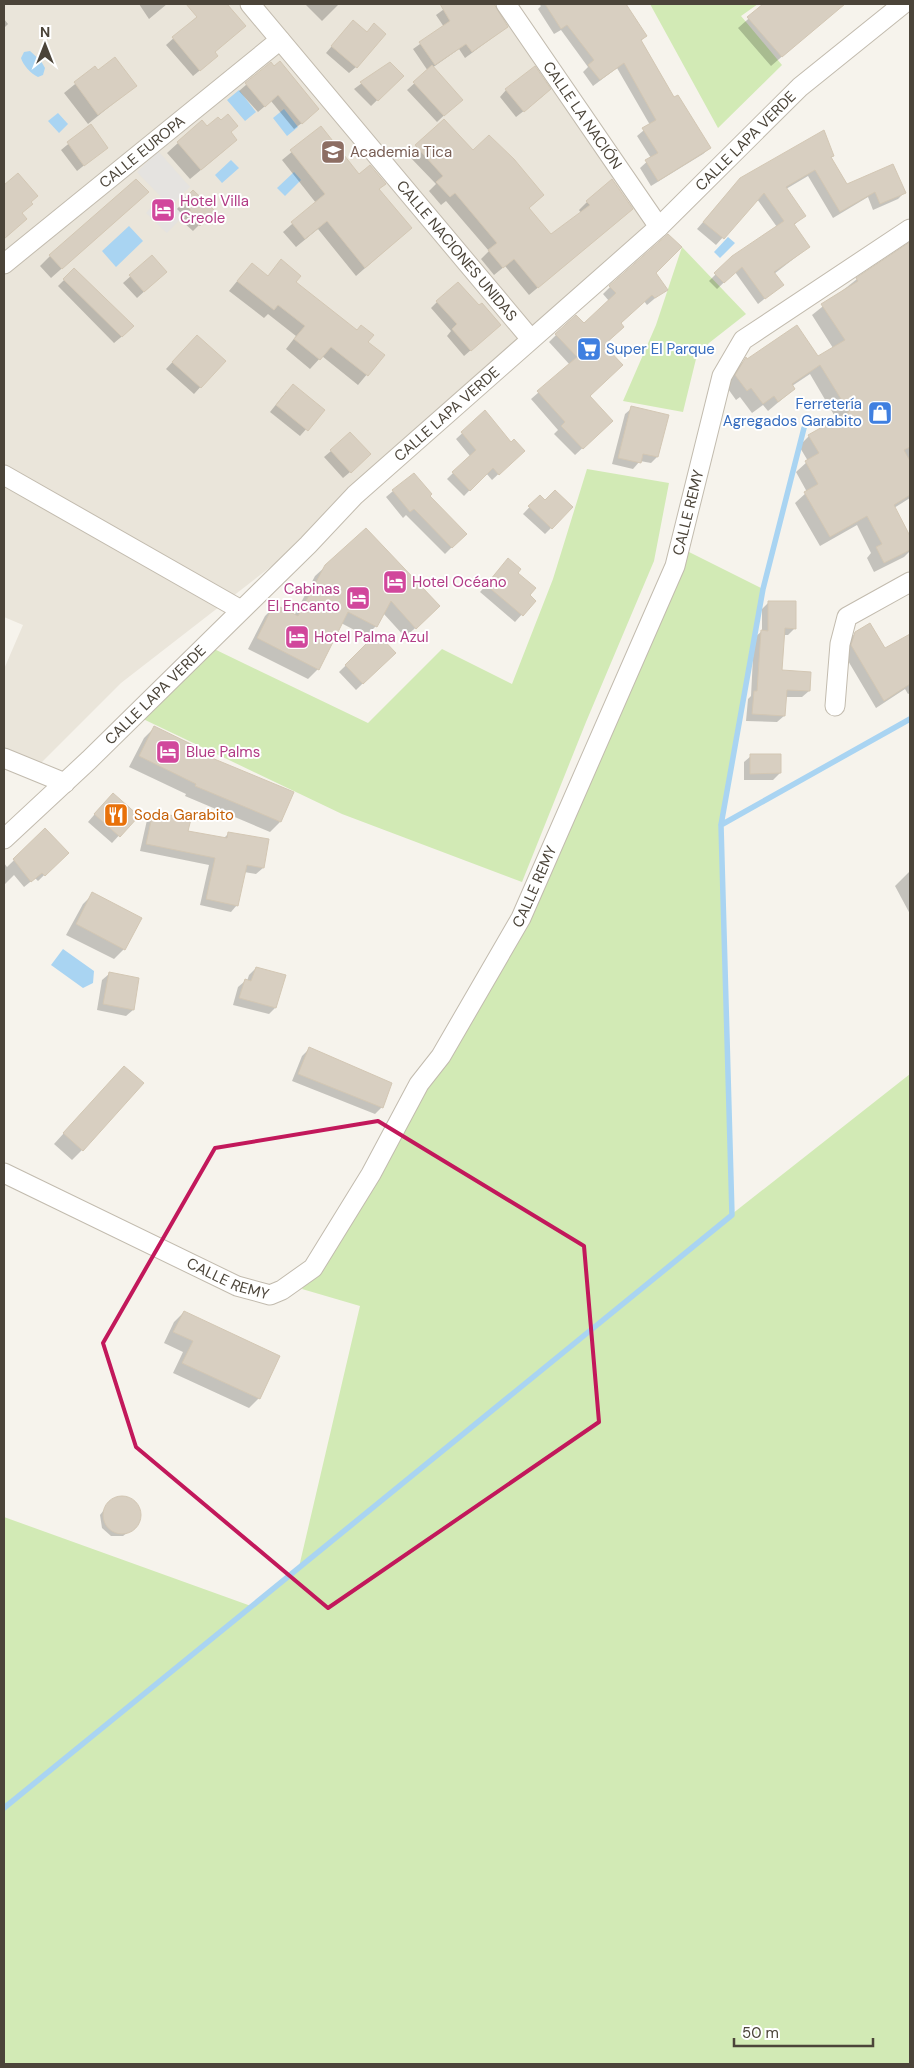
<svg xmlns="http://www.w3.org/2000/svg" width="914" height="2068" font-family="'DM Sans',sans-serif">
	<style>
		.residential { fill: #eae5da }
		.green { fill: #d2eab5 }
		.parking { fill: #e5e3e0 }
		.water { fill: #a9d4f2 }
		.shadow { fill: #0003 }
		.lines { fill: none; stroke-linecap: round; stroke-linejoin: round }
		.stream { stroke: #a9d4f2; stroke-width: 5.5 }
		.building { fill: #d8cfc1; stroke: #d3c7b4 }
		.minor-casing { stroke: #c2bbae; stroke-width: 21 }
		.minor { stroke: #fff; stroke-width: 19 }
		.marked { fill: none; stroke: #c2185b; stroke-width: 4; stroke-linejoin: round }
		.labels { text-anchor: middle; stroke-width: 4; stroke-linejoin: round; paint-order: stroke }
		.street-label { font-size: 15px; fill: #4b4439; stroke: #fff }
		.education-label { font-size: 15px; fill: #785e54; stroke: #fff; text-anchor: start }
		.hotel-label { font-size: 15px; fill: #b23c85; stroke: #fff; text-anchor: start }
		.shop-label { font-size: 15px; fill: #366cbe; stroke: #fff; text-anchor: start }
		.food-label { font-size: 15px; fill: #c56008; stroke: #fff; text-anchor: start }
	</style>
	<rect width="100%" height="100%" fill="#f6f3ec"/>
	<!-- residential -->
	<path class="residential" d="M4,4H514L660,216L304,541L121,683L41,763L4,748V669L23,625L4,617Z"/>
	<!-- green -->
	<path class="green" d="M650,4H758L741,16L782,65L718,128Z
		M682,247L746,314L709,343L696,359L683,412L623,401L656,325Z
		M587,469L669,483L654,561L586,722L522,882L342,814L141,718L210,647L368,723L442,649L512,684L553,579Z
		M679,547L763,589L721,825L732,1214L910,1074V2064H4V1517L251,1606L299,1567L360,1306L302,1289L381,1151L459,1005L517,926Z"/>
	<!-- parking -->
	<path class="parking" d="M158,151L190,187L174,203L184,215L167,233L146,213L161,197L137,172Z"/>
	<!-- water -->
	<path class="water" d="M30,51L41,61L45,68L43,75L38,77C31,74 23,65 21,58L24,52Z
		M239,90L256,112L245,121L227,100Z
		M284,109L298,127L287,136L273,118Z
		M58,113L68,124L59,133L48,121Z
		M231,160L239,168L222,183L215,175Z
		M294,172L301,180L285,196L277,188Z
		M129,226L143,241L116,267L102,251Z
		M728,237L735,243L720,258L714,252Z
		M63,949L94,971L93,983L83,988L51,965Z"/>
	<!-- shadow -->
	<path class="shadow" d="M139,4H167L149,19Z
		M211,4H225L244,26L214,52L210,62L193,76L166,45Z
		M305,4H339L322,21Z
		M451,4H492L507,27L465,58L459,49L432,68L454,106L437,122L407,90L428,71L413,49L444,27L436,15Z
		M539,4H629L626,6L645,36L641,41L674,99L710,148L703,154L651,186L640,168L651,158L637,136L650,125L617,68L593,86L583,72L588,67L561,30L554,34L538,9L541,6Z
		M765,4H832L837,9L771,66L738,28Z
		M4,19L8,24L4,28Z
		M347,28L356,67L349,73L326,53Z
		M271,63L311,116L294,129L271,101L258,112L239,91Z
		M389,63L402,76L371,106L354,89Z
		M95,68L98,72L135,86L88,124L64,93Z
		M506,90L543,96L516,117L500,97Z
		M444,120L473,151L543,195L528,209L551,236L581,213L579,210L587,202L632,209L529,295L505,266L494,275L481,259L489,251L446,201L441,205L429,191L436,184L408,155Z
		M90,126L107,147L77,171L61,150Z
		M207,128L230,133L225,150L190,179L167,153L178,143Z
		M321,128L359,176L378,190L411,228L356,276L318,229L296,247L283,232L316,203L282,160Z
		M833,156L830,158L846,185L904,193L898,199L873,210L868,197L833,218L808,176L786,189L804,216L793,226L809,247L774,274L782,285L758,304L735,272L717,289L709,281L733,257L777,227L757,199L716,245L697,229L734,186Z
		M18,175L21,214L15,229L4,239V187Z
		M193,192L213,211L193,231L182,221L185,217L177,209Z
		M137,202L51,278L40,266L50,256Z
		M910,243V498L894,508L910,539V551L904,557L874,572L867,558L871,553L857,525L820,546L795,503L807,492L796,472L808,461L799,446L809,436L837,420L810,374L792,386L794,389L768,411L763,405L752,413L740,397L736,400L726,386L736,369L746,359L818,358L833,348L812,315L857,279Z
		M152,257L159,278L137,298L123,283Z
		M281,261L294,282L383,355L358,385L322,356L310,369L286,349L296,336L268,314L264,318L229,291L243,274L267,277Z
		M74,270L126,333L114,343L58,286Z
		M655,273L666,289L647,305L644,301L620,324L603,345L588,396L604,428L575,455L554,434L558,430L531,399L570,365L549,342L556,335L583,325L609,301L603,294L610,287Z
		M437,302L493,331L464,356L447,336L451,331L431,308Z
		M190,343L224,361L194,394L166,369Z
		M286,392L323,410L300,436L270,412Z
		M632,408L657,457L651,463L640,461L633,469L612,464L625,414Z
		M485,412L511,443L523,451L492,480L486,473L464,496L447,479L470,456L456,439Z
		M331,451L363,461L343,478L324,457Z
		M393,491L428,496L465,534L445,554L406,515L403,518L386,497Z
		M540,496L551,528L545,534L523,514Z
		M326,566L429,616L405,637L383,613L376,626L366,636L341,623L318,669L308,679L248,649L265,616L275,606L294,616L315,576Z
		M502,567L516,573L528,595L534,601L515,622L480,592Z
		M769,602L795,628L788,635H783L780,671L809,691L802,697H785L784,716L777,722L746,721L748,699L751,696L754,638L762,631V609Z
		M856,633L885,650L910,637V693L908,694L905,689L876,708L844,654L847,641Z
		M377,635L394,653L356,690L339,672Z
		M154,728L194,752L280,822L270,832L185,796L186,794L129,767L144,738Z
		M751,756L780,773L773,780H744V762Z
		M106,801L137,816L112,843L88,822Z
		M154,813L186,832L223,839L229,833L263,868L256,874L244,872L237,905L231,912L200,905L209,865L140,851L147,820Z
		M45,830L67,853L38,881L35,878L24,887L14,875L4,885V863L7,867Z
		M910,871V914L895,886Z
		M93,894L124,949L114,959L66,935L83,904Z
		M256,968L275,1008L269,1014L233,1005L238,987L245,981H247L249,975Z
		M109,974L133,1010L126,1016L97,1010L102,980Z
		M309,1049L382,1107L375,1114L292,1081L302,1056Z
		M114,1078L82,1150L72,1160L54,1144Z
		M184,1312L259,1398L249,1408L173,1373L183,1352L164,1343L174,1322Z
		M123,1497L134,1502L140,1513L137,1525L123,1536H111L102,1528L100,1515L111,1501Z"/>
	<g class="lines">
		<!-- stream -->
		<path class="stream" d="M721,825L910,719
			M4,1808L732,1215L721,825L763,589L804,428"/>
	</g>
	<!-- building -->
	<path class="building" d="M186,4H227L246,26L215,52L218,56L200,71L172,37L197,17Z
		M440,4H494L508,27L472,52L466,44L435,65L419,42L450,21Z
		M545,4H626L647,36L641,40L674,97L678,95L711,148L658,181L645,160L658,153L642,128L656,120L624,63L600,80L588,65L594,60L567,25L561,29Z
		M763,4H845L782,57L747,17Z
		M353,20L367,32L374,23L386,34L357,68L331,46Z
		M115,57L137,86L98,115L74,82L95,66L98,70Z
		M280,61L319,109L302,124L278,95L265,107L245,83L271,62L274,66Z
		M390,62L404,76L378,101L360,82Z
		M432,65L463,100L444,116L413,82Z
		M535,66L551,89L524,112L505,89Z
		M228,114L238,126L231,132L237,140L201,170L177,142L202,120L207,126L218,117L221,120Z
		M444,119L473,150L489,135L514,159L544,195L529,208L551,234L590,205L586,201L612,179L633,209L538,288L514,259L503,268L488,250L497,243L455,193L450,197L436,182L443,176L415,145Z
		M91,124L108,148L84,166L67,142Z
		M321,126L359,174L370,165L386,184L379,189L412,228L365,268L327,221L305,239L291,222L325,194L290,150Z
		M824,130L834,156L831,157L847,184L893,164L906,193L880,204L875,192L840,212L815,170L786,187L806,216L794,224L810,247L774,272L784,285L765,299L742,267L724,283L714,273L732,256L784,221L764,193L724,239L703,222L740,178Z
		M18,173L38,196L31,202L33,204L22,213L27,219L4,239V185Z
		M136,179L149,192L62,269L49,255Z
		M193,190L215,211L200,226L187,213L191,210L182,201Z
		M668,234L682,247L656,273L668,290L655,298L652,295L621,323L624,327L604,345L623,365L590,396L613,421L583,449L561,426L565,422L537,391L577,357L555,334L576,315L584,323L616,293L609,286Z
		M910,242V447L904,450L910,461V495L894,505L910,536V550L884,563L876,547L882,544L867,516L830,537L804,492L818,484L805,461L819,453L808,435L849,412L820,365L792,384L795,389L778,402L774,396L763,404L751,388L747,391L735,375L746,357L747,359L797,325L818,356L845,340L821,304L858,281L856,278Z
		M152,255L167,272L144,292L129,275Z
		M281,259L301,276L296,282L357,330L361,325L374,335L368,342L385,355L368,376L331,347L320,360L294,339L305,326L278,305L274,310L237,281L252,263L268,276Z
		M74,268L134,326L122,337L63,279Z
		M458,282L479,305L482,303L501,325L471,351L452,329L457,324L436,301Z
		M197,335L226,361L201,388L172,362Z
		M293,384L325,410L308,431L276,405Z
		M631,406L669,415L658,457L643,454L641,463L618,458Z
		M485,410L511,442L514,439L525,451L499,475L493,468L470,491L452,472L476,450L461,432Z
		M350,432L371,454L351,473L330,450Z
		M414,473L432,494L430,496L467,534L452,548L414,509L410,512L392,490Z
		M555,490L573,507L552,529L528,506L540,495L545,500Z
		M366,528L440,606L416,629L391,601L377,627L348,612L319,670L257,638L274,604L298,616L325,565Z
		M508,558L521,569L518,573L536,588L530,595L536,601L523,616L486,585Z
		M768,601H796V629L785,628L782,670L811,672L810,691L787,690L785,716L752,714L754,691H757L761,630L768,631Z
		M870,623L885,648L910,634V684L884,701L851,645L855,632Z
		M377,633L396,653L363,684L345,665Z
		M154,726L197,747L195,751L294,792L281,822L195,786L196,784L139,756Z
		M750,754H781V773L750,774Z
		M113,793L139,816L120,837L94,814Z
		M153,812L191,819L188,831L227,838L228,832L269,839L264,868L247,865L238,906L206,899L215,858L146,844Z
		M45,828L69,853L45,876L42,873L31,882L13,859Z
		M92,892L142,918L125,950L76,924Z
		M256,967L286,975L276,1008L239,998L245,979L251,981Z
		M109,972L139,978L134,1010L103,1004Z
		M309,1047L392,1083L383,1108L298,1074Z
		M124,1066L144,1083L83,1151L63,1133Z
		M184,1311L280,1356L260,1399L182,1363L193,1341L173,1332Z
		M103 1515a19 19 0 1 1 38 0a19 19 0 1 1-38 0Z"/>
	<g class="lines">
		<defs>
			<g id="minor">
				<path id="s1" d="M250,4L530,338"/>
				<path id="s2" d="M506,4L659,227"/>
				<path id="s3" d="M4,264L280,40"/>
				<path d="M4,475L241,610"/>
				<path d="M835,706L840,644L847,617L910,582"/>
				<path d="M4,758L65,783"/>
				<path id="s4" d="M4,839L89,760L308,545L355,495L659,227L800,87L903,4"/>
				<path id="s5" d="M4,1173L237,1286L270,1295L282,1290L313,1268L371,1174L419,1084L441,1056L521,918L675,566L722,376L743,340L910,229"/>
			</g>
		</defs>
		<!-- minor casing -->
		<use href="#minor" class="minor-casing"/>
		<!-- minor -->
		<use href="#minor" class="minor"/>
	</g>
	<!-- marked area -->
	<path class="marked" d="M378,1121L584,1246L599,1422L328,1608L136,1447L103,1343L215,1148Z"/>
	<!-- icons -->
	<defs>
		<symbol id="school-square" viewBox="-11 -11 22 22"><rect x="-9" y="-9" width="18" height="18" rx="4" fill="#8d6e63" stroke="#fff"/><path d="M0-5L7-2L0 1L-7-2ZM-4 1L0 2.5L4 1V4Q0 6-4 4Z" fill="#fff"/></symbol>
		<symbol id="hotel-square" viewBox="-11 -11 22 22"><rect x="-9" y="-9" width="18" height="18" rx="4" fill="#d1479c" stroke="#fff"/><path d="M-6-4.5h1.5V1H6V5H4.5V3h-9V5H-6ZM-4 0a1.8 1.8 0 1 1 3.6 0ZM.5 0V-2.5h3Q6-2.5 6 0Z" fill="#fff"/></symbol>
		<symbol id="supermarket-square" viewBox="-11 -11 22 22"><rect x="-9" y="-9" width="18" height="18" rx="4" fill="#3f7fe0" stroke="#fff"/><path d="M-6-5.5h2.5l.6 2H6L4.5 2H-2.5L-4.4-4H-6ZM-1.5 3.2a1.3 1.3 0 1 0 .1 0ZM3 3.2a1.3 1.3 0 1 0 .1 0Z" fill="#fff"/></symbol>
		<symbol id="shop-square" viewBox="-11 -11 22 22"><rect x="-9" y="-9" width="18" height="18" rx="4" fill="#3f7fe0" stroke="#fff"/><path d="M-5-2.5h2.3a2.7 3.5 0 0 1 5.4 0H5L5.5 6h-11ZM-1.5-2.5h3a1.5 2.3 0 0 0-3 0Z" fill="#fff"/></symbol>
		<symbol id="restaurant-square" viewBox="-11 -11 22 22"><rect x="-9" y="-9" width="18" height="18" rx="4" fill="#e8710a" stroke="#fff"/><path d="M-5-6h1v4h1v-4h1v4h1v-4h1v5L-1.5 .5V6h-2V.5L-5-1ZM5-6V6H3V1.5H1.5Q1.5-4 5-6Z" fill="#fff"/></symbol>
	</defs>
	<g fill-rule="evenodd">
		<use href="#school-square" x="319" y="138" width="28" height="28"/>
		<use href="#hotel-square" x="149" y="196" width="28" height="28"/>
		<use href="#supermarket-square" x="575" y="335" width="28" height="28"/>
		<use href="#shop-square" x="866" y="399" width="28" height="28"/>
		<use href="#hotel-square" x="381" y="568" width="28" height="28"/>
		<use href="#hotel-square" x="344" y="584" width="28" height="28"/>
		<use href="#hotel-square" x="283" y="623" width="28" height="28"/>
		<use href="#hotel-square" x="154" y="738" width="28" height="28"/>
		<use href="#restaurant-square" x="102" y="801" width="28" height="28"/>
	</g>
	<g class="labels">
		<!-- street labels -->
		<g class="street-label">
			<text dy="5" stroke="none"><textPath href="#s2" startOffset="135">CALLE LA NACIÓN</textPath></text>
			<text dy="5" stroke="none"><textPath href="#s4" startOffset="1019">CALLE LAPA VERDE</textPath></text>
			<text dy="5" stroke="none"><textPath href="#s3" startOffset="178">CALLE EUROPA</textPath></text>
			<text dy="5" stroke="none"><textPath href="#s1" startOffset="322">CALLE NACIONES UNIDAS</textPath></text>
			<text dy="5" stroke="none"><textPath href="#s4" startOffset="614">CALLE LAPA VERDE</textPath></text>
			<text dy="5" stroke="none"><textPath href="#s5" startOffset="1191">CALLE REMY</textPath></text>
			<text dy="5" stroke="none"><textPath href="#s4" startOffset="209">CALLE LAPA VERDE</textPath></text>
			<text dy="5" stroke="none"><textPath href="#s5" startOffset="786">CALLE REMY</textPath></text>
			<text dy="5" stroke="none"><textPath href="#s5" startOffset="248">CALLE REMY</textPath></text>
		</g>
		<!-- education labels -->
		<g class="education-label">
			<text x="350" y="157">Academia Tica</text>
		</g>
		<!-- hotel labels -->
		<g class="hotel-label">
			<text x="180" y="206">Hotel Villa<tspan x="180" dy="17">Creole</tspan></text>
			<text x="412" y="587">Hotel Océano</text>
			<text x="340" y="594" text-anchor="end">Cabinas<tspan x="340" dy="17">El Encanto</tspan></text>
			<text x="314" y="642">Hotel Palma Azul</text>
			<text x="186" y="757">Blue Palms</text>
		</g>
		<!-- shop labels -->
		<g class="shop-label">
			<text x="606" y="354">Super El Parque</text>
			<text x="862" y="409" text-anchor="end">Ferretería<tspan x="862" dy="17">Agregados Garabito</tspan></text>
		</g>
		<!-- food labels -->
		<g class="food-label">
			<text x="134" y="820">Soda Garabito</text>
		</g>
	</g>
	<!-- border -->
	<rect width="914" height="2068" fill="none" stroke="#4b4439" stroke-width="10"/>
	<!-- north arrow -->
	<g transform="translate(45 45)" stroke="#ffffff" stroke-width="4" paint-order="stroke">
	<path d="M0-4L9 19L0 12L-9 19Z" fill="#4b4439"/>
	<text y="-8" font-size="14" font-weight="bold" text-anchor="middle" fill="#4b4439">N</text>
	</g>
	<!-- scale -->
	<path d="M734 2038v8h139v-8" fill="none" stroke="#4b4439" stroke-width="2.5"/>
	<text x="742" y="2038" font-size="15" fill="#4b4439" stroke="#ffffff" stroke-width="4" paint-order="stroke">50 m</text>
</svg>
